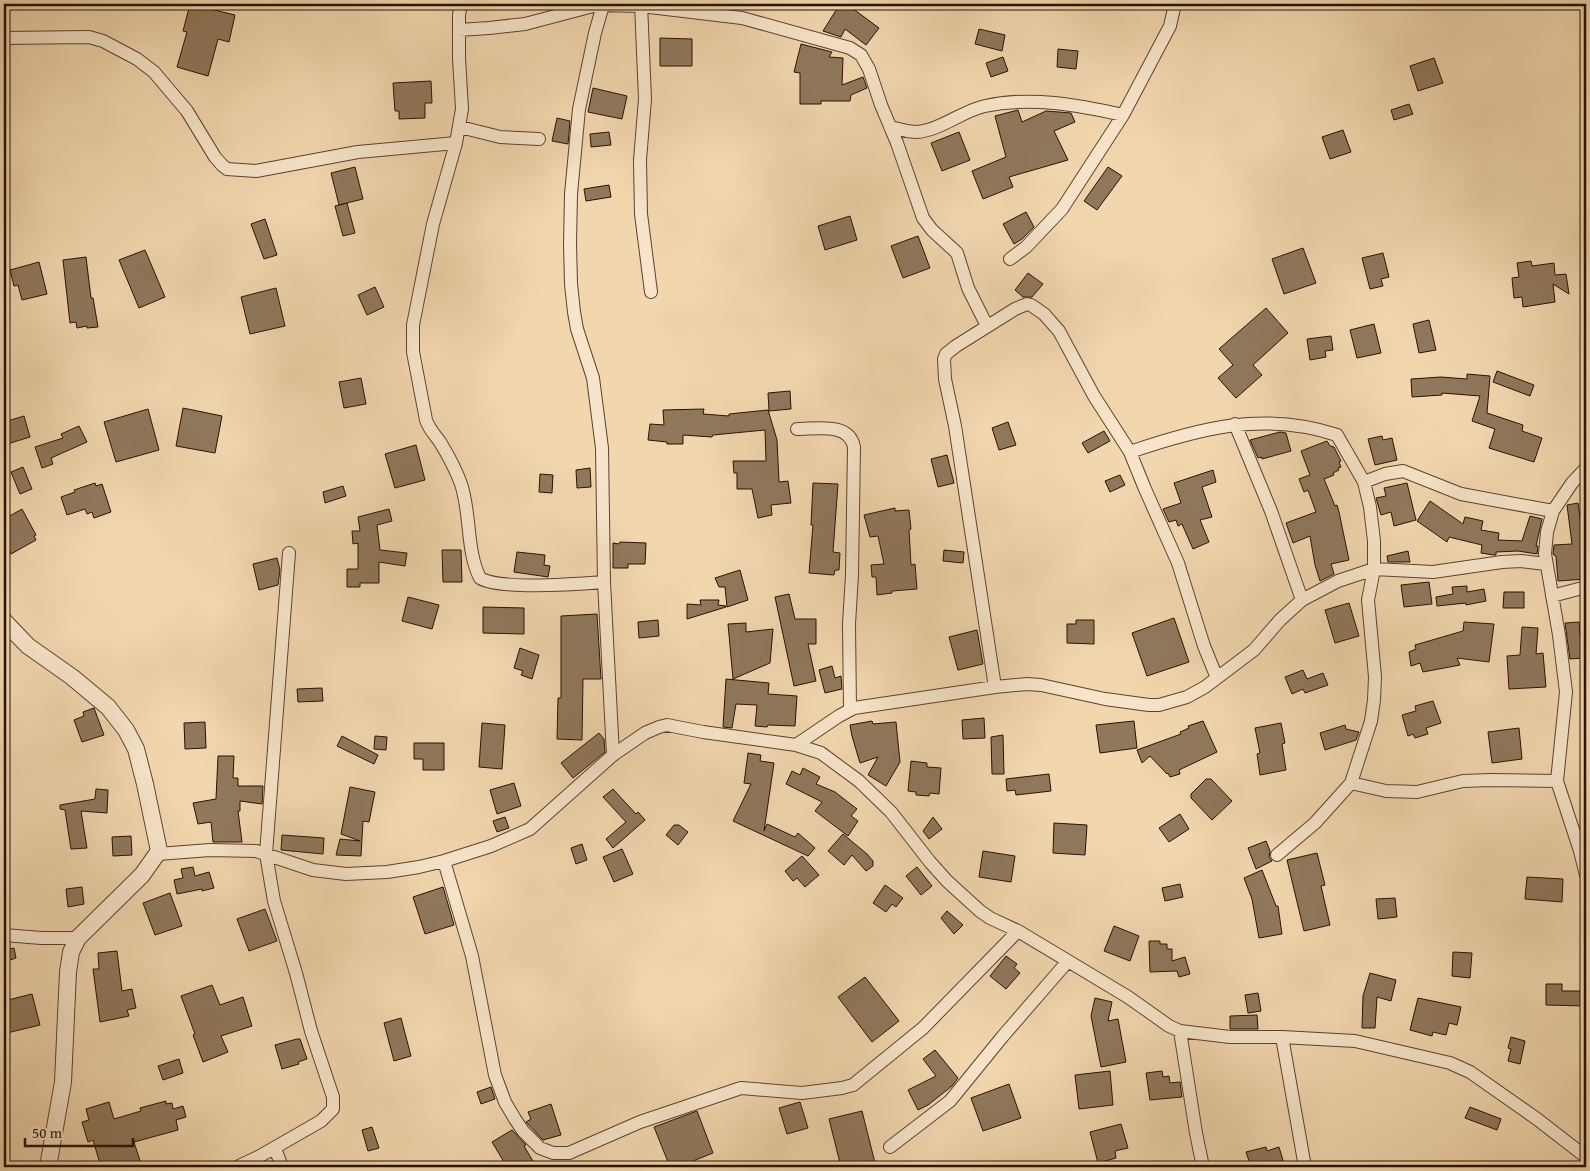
<svg xmlns="http://www.w3.org/2000/svg" width="1590" height="1171" font-family="'Gentium Book Plus',serif">
	<style>
		.building { fill: #90785c; stroke: #261303 }
		.lines { fill: none; stroke-linecap: round; stroke-linejoin: round }
		.minor-casing { stroke: #59442e; stroke-width: 14 }
		.tertiary-casing { stroke: #59442e; stroke-width: 18 }
		.minor { stroke: #f7e4ca; stroke-width: 12 }
		.tertiary { stroke: #f7e4ca; stroke-width: 16 }
	</style>
	<rect width="100%" height="100%" fill="#f2d6ae"/>
	<filter id="stains"><feTurbulence type="fractalNoise" baseFrequency=".004" numOctaves="4"/><feColorMatrix values="0 0 0 0 .2 0 0 0 0 .09 0 0 0 0 .02 0 0 0 .5 -.17"/></filter>
	<radialGradient id="worn" r=".72"><stop offset=".6" stop-color="#630" stop-opacity="0"/><stop offset="1" stop-color="#630" stop-opacity=".3"/></radialGradient>
	<!-- building -->
	<path class="building" d="M190,4L235,15L229,42L218,39L208,76L177,67L187,32L183,31Z
		M840,4H854L852,8L879,28L866,45L845,29L841,37L823,31Z
		M979,29L1005,35L1002,51L975,44Z
		M660,38L692,39V66H660Z
		M801,44L832,52L829,57L843,58L842,85L863,77L867,88L851,95L850,101H821V104H800V73L794,72Z
		M1058,49L1078,51L1076,69L1057,67Z
		M1003,57L1008,71L991,77L986,63Z
		M1434,58L1443,83L1418,91L1410,66Z
		M431,81L432,103H425V118L399,119V111H395L393,83Z
		M593,88L627,96L622,119L588,112Z
		M1409,104L1413,114L1394,120L1391,110Z
		M1018,110L1022,122L1046,111L1071,113L1075,122L1054,131L1068,160L1009,177L1013,187L983,199L972,171L1006,157L995,116Z
		M557,118L570,121L568,144L552,141Z
		M1343,130L1351,152L1330,159L1322,137Z
		M609,132L611,145L591,147L590,134Z
		M959,132L970,160L942,171L931,143Z
		M355,167L363,199L339,205L331,173Z
		M1108,167L1122,176L1097,210L1084,201Z
		M609,185L611,197L586,201L584,189Z
		M347,203L355,233L343,236L335,206Z
		M1026,212L1034,227L1022,239L1014,244L1003,224Z
		M850,216L857,240L825,250L818,226Z
		M265,219L277,255L264,259L251,224Z
		M918,236L930,268L903,278L891,246Z
		M1303,248L1316,283L1284,294L1272,259Z
		M145,250L165,297L139,308L119,260Z
		M1383,253L1389,277L1381,279L1383,286L1370,289L1362,258Z
		M86,257L91,298H93L98,327L87,328V326L77,328L76,322L70,323L63,260Z
		M1531,261L1532,266L1554,263L1555,275L1566,274L1569,294L1553,284L1555,302L1523,307L1522,297L1514,298L1512,278L1519,277L1517,263Z
		M39,262L47,294L22,300L18,285L14,286L10,270Z
		M1028,273L1043,284L1032,297H1023L1015,290Z
		M375,287L384,307L367,315L358,295Z
		M276,288L285,326L250,334L241,297Z
		M1266,308L1288,333L1253,365L1262,375L1236,398L1218,378L1233,365L1219,349Z
		M1429,320L1436,350L1419,353L1413,324Z
		M1374,324L1381,353L1357,358L1350,330Z
		M1331,336L1333,350L1325,351L1326,357L1310,360L1307,339Z
		M1497,371L1534,385L1530,396L1493,382Z
		M1467,374L1490,376L1487,413L1523,425L1522,431L1542,438L1534,462L1489,448L1495,429L1472,421L1480,396L1442,393V395L1412,397L1411,379L1441,377L1467,379Z
		M361,378L366,404L344,408L339,382Z
		M790,391L791,409L769,411L768,393Z
		M183,408L222,416L215,453L176,446Z
		M148,409L159,450L116,462L104,422Z
		M704,409L703,414L729,416V414L768,410L777,440L779,482L788,481L791,503L771,505L772,515L758,518L752,489H737V473H734L733,461H766L765,430L713,435L712,437L683,435V444H667V442L648,440L650,424L664,425L663,410Z
		M24,416L30,437L4,445V422Z
		M1008,422L1016,445L999,450L992,428Z
		M79,426L87,442L51,458L53,464L42,468L35,447L63,438L61,434Z
		M1104,431L1110,441L1088,453L1082,443Z
		M1280,432L1286,433L1291,451L1262,459V457L1258,458L1250,440Z
		M1382,436L1383,440L1392,438L1397,460L1375,465L1368,439Z
		M1327,441L1330,446L1334,447L1341,461L1339,462L1341,467L1338,468L1339,470L1333,473L1334,475L1324,479L1335,506L1337,505L1339,512L1349,560L1331,564L1334,574L1320,581L1315,565L1310,536L1293,543L1286,523L1316,512L1308,490L1304,492L1299,479L1310,475L1301,451Z
		M416,445L425,480L395,488L385,454Z
		M947,455L954,483L938,487L931,459Z
		M23,467L32,489L20,494L11,472Z
		M590,468L591,487L577,488L576,470Z
		M1213,470L1216,482L1202,487L1212,517L1200,520L1209,542L1193,549L1182,524L1178,526L1176,520L1169,522L1163,509L1181,503L1174,483Z
		M540,474L553,475L552,493L539,492Z
		M1120,475L1125,485L1110,492L1105,481Z
		M95,483L96,486L102,484L111,512L94,518L92,512L87,514L85,509L67,515L61,497L75,492L74,490Z
		M813,483L838,484L833,552L840,553L839,570H835L834,575L809,573L813,525H811Z
		M1407,483L1416,520L1394,526L1391,512L1381,515L1376,498L1386,496L1384,488Z
		M343,486L346,496L325,503L323,492Z
		M1430,501L1463,524L1465,517L1483,521L1481,530L1499,533L1498,540L1522,541L1530,516L1542,519L1536,546H1538L1537,554L1518,551L1496,552V555H1494L1481,553L1482,545L1449,537L1447,542L1417,521Z
		M1578,503L1584,546L1586,545V579L1558,581L1556,556L1554,555L1553,554L1554,545L1572,544L1567,505Z
		M895,508V511L909,510L911,529L909,530L911,565L915,564L917,589L892,591V593L877,595L876,577H872L871,565L884,564L878,536L870,537L864,515Z
		M22,509L36,535L34,536L36,540L11,554L4,540V526L10,522L8,517Z
		M389,509L392,521L377,525L380,550L407,553L405,566L379,562V583H360V587H347V569H358V543L353,544L352,531H360L358,517Z
		M620,542L646,543L645,564H628V568H613V543L619,544Z
		M442,550H461L462,582H443Z
		M944,550L964,552L963,563L943,561Z
		M1408,551L1410,562H1388L1387,556Z
		M517,552L545,555L544,565L550,566L548,577L514,572Z
		M277,558L280,570L278,585L259,590L253,564Z
		M740,570L748,600L727,607L725,587H719L715,578Z
		M1429,582L1432,604L1404,607L1401,585Z
		M1467,586V592L1484,589L1486,601L1466,605V603L1437,606L1436,597L1453,594L1452,587Z
		M1504,592H1524V608H1503Z
		M789,594L795,619H816V644H808L816,681L794,686L775,597Z
		M408,597L439,605L432,629L402,621Z
		M700,600H719L718,605L726,606V607L687,619V604L701,605Z
		M1349,603L1359,636L1335,643L1325,610Z
		M483,607L524,608V634L483,633Z
		M597,614L601,679H583L582,740L557,739L558,698H561V616Z
		M1174,618L1189,662L1147,676L1132,633Z
		M658,620L659,636L639,638L638,622Z
		M1076,620H1094V644L1067,643V624H1076Z
		M1464,622L1494,624L1489,662L1457,658L1460,665L1423,672L1420,663L1411,666L1409,652L1416,649L1415,645L1463,631Z
		M1579,622L1582,658L1570,659L1565,623Z
		M746,623V632L773,629L770,663L733,679L728,624Z
		M1522,627L1538,628L1536,654L1543,653L1546,687L1509,689L1507,656L1520,655Z
		M977,630L983,664L958,670L949,637Z
		M520,648L539,655L532,679L521,675L523,671L514,668Z
		M832,666L835,678L841,676L842,689L825,693L819,670Z
		M1303,670L1307,679L1323,673L1328,685L1305,693L1303,689L1292,694L1285,677Z
		M726,679L769,683L768,694L797,696L795,726L768,725L767,727L755,726L757,705L736,704L732,728L723,727Z
		M322,688L323,701L298,702L297,689Z
		M1433,701L1441,723L1426,728L1428,734L1415,738L1413,734L1408,736L1402,715L1416,711L1415,706Z
		M94,708L104,735L82,742L74,720L84,716L83,712Z
		M984,718L985,738L963,739L962,720Z
		M872,721L873,724L896,722L900,762L886,786L868,775L878,757L860,763L852,736L850,725Z
		M1134,721L1137,748L1100,753L1096,725Z
		M1203,721L1217,752L1179,770L1180,774L1170,777L1168,773L1167,774L1150,756L1142,763L1137,750L1181,734L1180,732L1189,728L1188,726Z
		M205,722L206,748L185,749L184,723Z
		M482,723L505,725L502,769L479,767Z
		M1281,723L1285,743L1282,744L1286,770L1260,775L1257,754L1260,753L1255,728Z
		M1345,725L1346,729L1359,732L1356,740L1325,750L1320,733Z
		M1519,728L1522,759L1492,763L1488,732Z
		M599,733L604,739L605,752L573,778L561,763Z
		M1003,735L1004,774H992L991,737Z
		M342,736L378,755L374,764L337,746Z
		M375,736L387,737L386,750L374,749Z
		M414,743H444V770H423V759H414Z
		M748,753L761,755L760,761L774,763L764,831L767,824L795,837L798,833L815,848L808,856L733,821L751,784L744,783Z
		M218,756H234L233,778H238V786H263L262,804L240,801V811H238L242,842H213L211,822L198,824L193,803L216,799Z
		M911,761L927,763V767L941,768L939,794L930,793L929,796L916,795V792L908,791Z
		M803,768L820,777L816,784L835,792L857,809L851,816L858,821L848,836L815,811L822,802L786,784L792,771L800,775Z
		M1049,774L1051,791L1016,795L1015,790L1007,791L1006,779Z
		M1206,779H1211L1232,801L1212,820L1191,798V794Z
		M514,783L521,806L497,814L490,790Z
		M350,787L375,792L369,822L363,821L361,856L336,855L340,839L360,841L341,834Z
		M96,789L108,790L107,813L81,811L87,848L71,849L65,810L60,809V805L95,799Z
		M613,789L636,814L638,812L645,820L613,848L606,839L626,822L603,797Z
		M1180,814L1189,829L1169,842L1159,828Z
		M505,817L509,828L497,832L493,821Z
		M933,817L942,829L929,839L923,831Z
		M1054,823L1087,825L1085,855L1053,853Z
		M674,825H679L688,832L678,845L666,835Z
		M843,834L867,854L873,861V866L866,871L852,855L844,865L828,851Z
		M282,835L324,838L323,854L281,850Z
		M131,836L132,855L113,856L112,837Z
		M1266,841L1270,851L1269,857L1272,861L1256,869L1248,848Z
		M582,844L587,860L576,864L571,848Z
		M622,849L633,874L614,882L603,857Z
		M983,851L1015,856L1011,882L979,877Z
		M1317,853L1325,885L1321,886L1330,925L1304,931L1287,860Z
		M802,856L819,875L805,887L797,878L793,881L785,871Z
		M193,867L195,876L209,872L214,888L202,891V889L177,894L174,880L183,878L181,869Z
		M917,867L932,886L921,895L906,876Z
		M1262,870L1276,906H1278L1282,934L1259,938L1252,899L1244,878Z
		M1527,877L1563,879L1562,902L1525,899Z
		M1180,884L1183,897L1165,901L1162,888Z
		M885,885L903,898L896,907L892,904L886,912L873,903Z
		M82,887L84,904L68,907L66,889Z
		M443,887L454,925L425,934L413,897Z
		M170,893L182,926L155,935L143,903Z
		M1395,898L1397,917L1378,919L1376,899Z
		M265,909L277,941L249,951L237,919Z
		M947,911L963,925L954,934L941,918Z
		M1114,926L1139,936L1130,961L1104,951Z
		M1149,941H1160V944H1167V949H1172V961L1185,957L1190,974L1179,977L1177,971L1150,972Z
		M14,948L16,958L4,962V950Z
		M117,951L122,991L132,989L136,1008L127,1010L129,1016L100,1022L93,969H99L98,953Z
		M1453,952L1472,953L1470,978L1452,976Z
		M1006,956L1017,964L1014,968L1020,973L1006,989L990,976Z
		M1370,973L1396,980L1391,1001L1377,997L1375,1028H1362L1363,996Z
		M865,977L899,1021L872,1042L838,997Z
		M1546,984H1562V991H1586V1006L1546,1005Z
		M212,985L220,1005L243,997L252,1026L221,1036L228,1052L203,1062L193,1035L195,1034L181,996Z
		M1258,993L1261,1011L1248,1013L1245,995Z
		M32,994L40,1025L7,1033L4,1019V1001Z
		M1095,998L1112,1002L1108,1021L1118,1019L1126,1062L1101,1067L1091,1016Z
		M1418,998L1461,1007L1457,1025L1449,1023L1446,1035L1433,1032L1432,1036L1410,1030Z
		M1257,1015L1258,1029H1230V1016Z
		M401,1018L411,1056L394,1061L384,1023Z
		M1511,1037L1525,1041L1520,1064L1508,1061L1511,1049L1508,1048Z
		M297,1039H300L307,1059L298,1062L299,1064L282,1069L275,1045Z
		M935,1050L958,1078L952,1086L928,1105L918,1110L908,1090L936,1076L923,1059Z
		M179,1059L183,1073L163,1080L158,1066Z
		M1110,1071L1113,1105L1079,1109L1075,1075Z
		M1162,1071L1163,1077L1169,1076L1170,1083L1180,1082L1182,1097L1150,1100L1146,1073Z
		M1009,1084L1021,1118L983,1131L971,1098Z
		M491,1087L495,1099L481,1104L477,1092Z
		M166,1101V1104L172,1103L173,1109L183,1106L186,1117L176,1120L178,1130L134,1142L142,1167H101L93,1140L88,1142L82,1122L89,1120L86,1109L109,1102L114,1119L141,1111L140,1108Z
		M800,1102L808,1128L787,1134L779,1108Z
		M551,1104L561,1135L543,1140L526,1122L531,1119L528,1112Z
		M1470,1107L1501,1119L1497,1130L1465,1118Z
		M697,1111L713,1153L678,1167H670L654,1127Z
		M862,1111L876,1167H841L829,1119Z
		M1121,1124L1128,1148L1115,1151L1116,1158L1098,1163L1090,1132Z
		M372,1127L379,1148L368,1151L362,1130Z
		M512,1130L526,1145L524,1146L534,1163L526,1167H507L492,1142Z
		M1266,1147L1267,1151L1279,1147L1285,1167H1251L1246,1152Z"/>
	<g class="lines">
		<defs>
			<path id="minor" d="M461,4L459,15V58L462,109L456,143L433,224L413,325V352L426,420C429,429 435,435 440,442C448,455 456,470 461,484C471,513 466,551 480,578C499,590 579,584 604,582
				M641,4L645,99L640,160L641,214L651,292
				M603,5L595,33L579,109L571,194L570,244L571,284L574,312L577,329L593,378L602,448L604,582L613,755
				M459,30L489,28L525,24L597,5L641,6L742,18L850,48L861,55L869,69L881,105L897,143L923,218L932,230L957,253L968,288L987,326
				M4,38L89,37L103,41L137,59L154,72L187,111L215,157L222,165L227,169L256,171L358,152L456,143
				M460,127L500,137L539,139
				M890,127C899,129 908,132 917,132C941,130 962,111 985,106C1031,96 1078,105 1123,115
				M1010,259L1026,247L1062,209L1123,115L1170,26L1175,4
				M1235,424L1271,511L1302,600
				M797,429C817,429 849,422 854,447L852,575L849,624L850,709
				M1130,452C1200,428 1264,411 1337,435L1364,482L1370,507L1374,541V569L1368,600L1375,677L1374,700L1371,721L1351,783L1386,791L1417,792L1463,781L1491,780L1557,781
				M1586,468L1572,483L1553,511L1547,532L1545,554L1559,635L1566,692L1557,781L1580,851L1586,875
				M1364,482L1385,474L1403,471L1461,494L1553,511
				M1552,596L1586,587
				M995,687L955,426L945,379L944,359L946,354L956,346L1015,309L1027,304L1031,305L1044,314L1059,331L1094,396L1130,452L1145,489L1178,563L1204,646L1217,678
				M796,745L839,716L854,708L995,687L1027,684L1041,685L1105,699L1149,705H1159L1187,697L1205,687L1254,650L1280,620L1302,600L1338,581L1374,569L1433,572L1502,562L1521,561L1546,564
				M158,854L210,850L256,851L313,870L346,874L387,872L419,867L444,861L491,846L530,829L613,755L645,733L659,727L667,725L703,732L796,745L821,753L859,781L891,812L930,862L947,881L980,911L990,918L1018,931L1128,997L1169,1026L1180,1031L1230,1037H1282L1355,1041L1450,1063L1470,1072L1537,1119L1586,1157
				M1277,855L1315,823L1351,783
				M444,861L472,956L495,1075L505,1102L515,1119L523,1131L540,1148L553,1153H569L640,1122L741,1088L802,1093L842,1088L853,1085L923,1028L1018,931
				M4,935L41,938H78
				M1180,1031L1196,1133L1203,1167
				M1282,1037L1305,1167
				M890,1147L950,1101L1003,1036L1068,961
				M275,1148L282,1167
				M237,1167L260,1156L321,1121L333,1109V1097L311,1031L296,973L274,901L266,854L289,553"/>
			<path id="tertiary" d="M4,621L28,646L72,677L108,707L126,730L136,749L145,784L159,851L142,875L78,938L71,952L68,972L63,1082L48,1167"/>
		</defs>
		<!-- minor casing -->
		<use href="#minor" class="minor-casing"/>
		<!-- tertiary casing -->
		<use href="#tertiary" class="tertiary-casing"/>
		<!-- minor -->
		<use href="#minor" class="minor"/>
		<!-- tertiary -->
		<use href="#tertiary" class="tertiary"/>
	</g>
	<!-- margin -->
	<rect width="1590" height="1171" fill="none" stroke="#f2d6ae" stroke-width="20"/>
	<rect x="5" y="5" width="1580" height="1161" fill="none" stroke="#261303" stroke-width="2.5"/>
	<rect x="10" y="10" width="1570" height="1151" fill="none" stroke="#261303"/>
	<!-- scale -->
	<path d="M25 1138v8h108v-8" fill="none" stroke="#261303" stroke-width="2.5"/>
	<text x="32" y="1138" font-size="15" fill="#261303" stroke="#f7e4ca" stroke-width="4" paint-order="stroke">50 m</text>
	<rect width="100%" height="100%" filter="url(#stains)"/>
	<rect width="100%" height="100%" fill="url(#worn)"/>
</svg>
